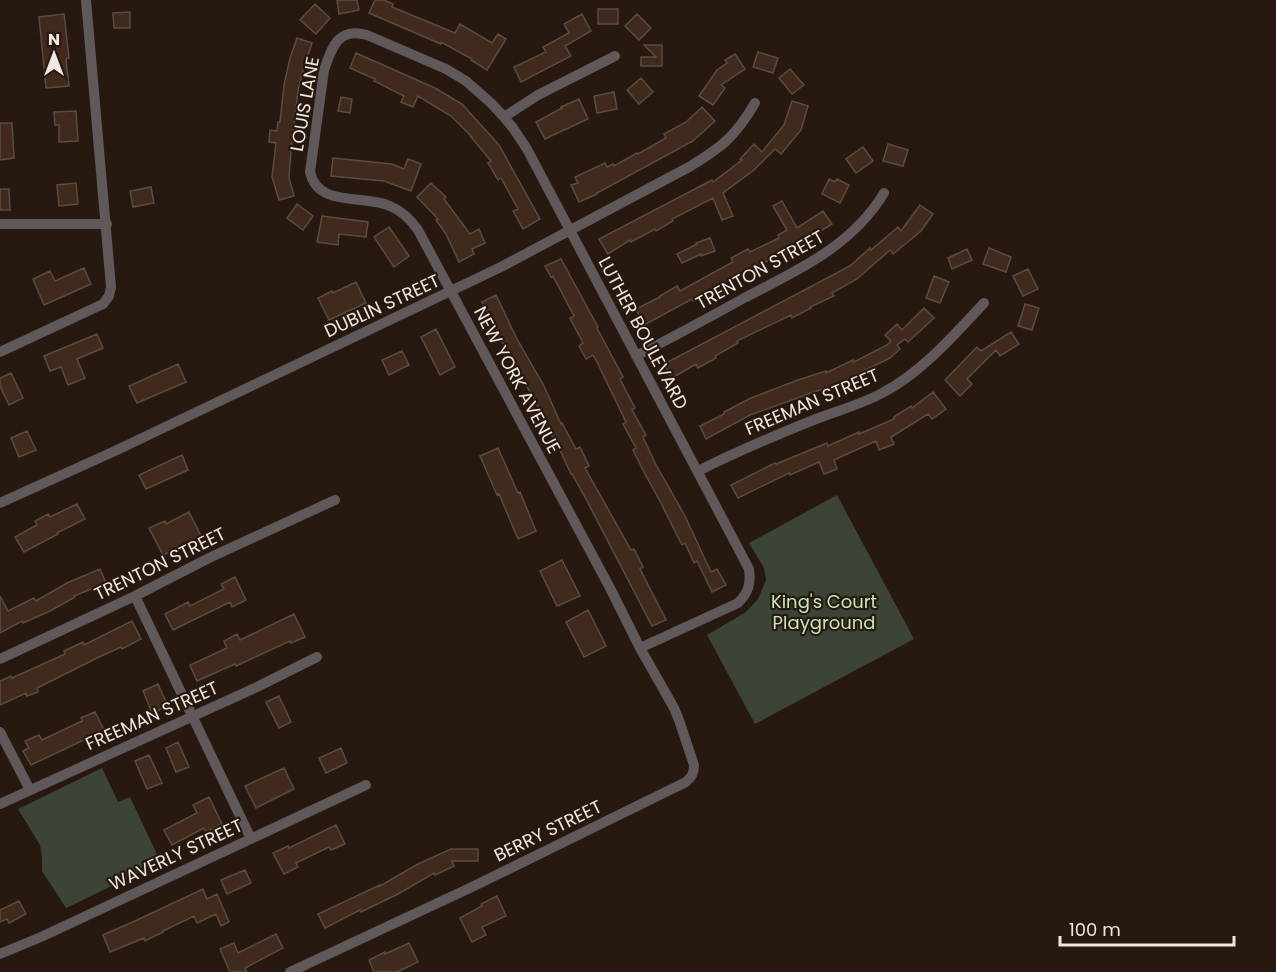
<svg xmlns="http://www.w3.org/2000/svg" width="1276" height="972" font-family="Poppins,sans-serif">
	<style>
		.green { fill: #3b4437 }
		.building { fill: #402a1d; stroke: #5b4b41; stroke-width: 1.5 }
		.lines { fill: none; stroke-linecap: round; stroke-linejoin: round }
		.street { stroke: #615859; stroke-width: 10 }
		.labels { text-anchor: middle; stroke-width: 4.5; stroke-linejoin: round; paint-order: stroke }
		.street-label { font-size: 18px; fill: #f1e7e1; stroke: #271910 }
		.park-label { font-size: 18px; fill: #c8e7b9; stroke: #271910 }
	</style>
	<rect width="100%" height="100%" fill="#271910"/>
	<!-- green -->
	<path class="green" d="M837,495L914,639L755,724L707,635L746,612L758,599L766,580L764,568L749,543Z
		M102,768L118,802L130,797L163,867L154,871H143L66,908L42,871V857L40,845L18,809Z"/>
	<!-- building -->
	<path class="building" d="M337,0H357L359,10L339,14Z
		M375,0H384L393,4L392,7L455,33L460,24L492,43L498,34L506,39L487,70L471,60L472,59L441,42V44L369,13Z
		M315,4L330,18L316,34L300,20Z
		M598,9H618V24H598Z
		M130,12V28H114L113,13Z
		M64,14L69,58L66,59L69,86L46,88L39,17Z
		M582,14L591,31L565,46L571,56L521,82L514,67L546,52L543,47L569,33L564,24Z
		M637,14L651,28L639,40L625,26Z
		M297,38L312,43L303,70L298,91L291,151L289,178L294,196L279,200L272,177L276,143L269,142L270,130L277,131L278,122H280L284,85L290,58Z
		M644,45H662V66H641V57H656Z
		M758,52L778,58L773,73L753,67Z
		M356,53L435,88L462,104L499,145L540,219L523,229L513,211L518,209L501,178L498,180L488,163L491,161L471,137H472L451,116L418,96L413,107L401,102L404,96L374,81L375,79L350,68Z
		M735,54L745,69L721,85L725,88L713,105L699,96L717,70L727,63L725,60Z
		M790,69L804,85L792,94L779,78Z
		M641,78L653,92L639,104L627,90Z
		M614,92L617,109L597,113L594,96Z
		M341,97L352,99L350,113L338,111Z
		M579,99L588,119L545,139L536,122L562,108L561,107Z
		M792,101L808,106L801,130L781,154L775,149L754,170L723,193L733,216L722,220L713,198L672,219L673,221L656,231L655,229L631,242L630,240L608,254L599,239L712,180L713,182L742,160L740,159L754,144L762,152L784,125Z
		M702,107L715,121L693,141L597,193V194L579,202L571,185L578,183L575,177L605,163L607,167L613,164L614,166L637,153L638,154L666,138L664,134L686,122Z
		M76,111L78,141L59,142V125H55L54,112Z
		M0,123H12L14,158L0,160Z
		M888,144L908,150L903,166L883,161Z
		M863,147L873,161L856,173L846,159Z
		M333,158L392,164L404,169L408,159L421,164L411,191L384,181L331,176Z
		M829,179L835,182L837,179L849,185L840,203L822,194Z
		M76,183L78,204L59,206L57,185Z
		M431,183L446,197L444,199L470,234L479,229L485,243L472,249L474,254L459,262L446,234L436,220L438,219L417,197Z
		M151,187L154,203L133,207L130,191Z
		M0,189H9L10,210H0Z
		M782,201L797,228L823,211L832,224L786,252L757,266L758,268L716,288L693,301L692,299L644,325L636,309L660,297V296L677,286L680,291L733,262L731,258L748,249L750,252L779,238L778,235L787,230L773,206Z
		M297,204L313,216L303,230L287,218Z
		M920,205L933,214L921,231L893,254L890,250L857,279L832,293L834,296L810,307L811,308L792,318L791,315L737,341L738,343L715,356L716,358L698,368L696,364L672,378L664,364L850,266L870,248L871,250L898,227L901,231Z
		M322,216L368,222L366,237L339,234L338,245L317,242Z
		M389,227L409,256L394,267L374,237Z
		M710,238L715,251L701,256V254L682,263L677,254L697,244L696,243Z
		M989,248L1011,257L1006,272L983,264Z
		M967,249L972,260L952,269L948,258Z
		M561,259L598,327L597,328L623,377L620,379L635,408L632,410L646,435L643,437L655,463L685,516L711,572L717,569L726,585L712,592L697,561L694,563L685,543L682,545L660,501L646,476L633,450L636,448L623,424L626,422L596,360L593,355L586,359L579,346L583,343L570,318L574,316L553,276L551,277L545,266Z
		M84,268L91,284L44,305L33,279L50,271L55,281Z
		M1028,269L1038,289L1023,296L1013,276Z
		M934,276L949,282L940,303L926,298Z
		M356,282L366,303L329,320L318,298L332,291L333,293Z
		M496,295L517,339L544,386L561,424L562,423L576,449L580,447L589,466L585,468L631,550L634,549L643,567L640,569L666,620L652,626L586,499L572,474H571L559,448H558L533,397L508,354L482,302Z
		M1025,304L1039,308L1032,330L1018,326Z
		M924,308L934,318L908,342L905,339L897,345L900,349L890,358L839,383L750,415L706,439L700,426L724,414V412L751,398L798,380L826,371V373L853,360L854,362L887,345L891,341L885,335L897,324L902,330Z
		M436,329L455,367L440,375L421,337Z
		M1011,332L1019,344L1000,356L996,350L967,379L972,384L960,396L945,380L977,347L981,351Z
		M97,334L103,348L77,359L85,378L68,385L61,367L50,371L44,356Z
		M402,351L409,365L389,375L382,360Z
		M178,364L186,382L137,403L129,386Z
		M11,373L23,398L9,405L0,386V378Z
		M933,392L946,409L932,419L928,414L891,437L894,444L879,450L876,441L834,460L837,469L824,474L819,462L790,475L789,473L738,498L731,485L775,463L776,464L827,443L828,446L859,432V434L894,419V417L911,406L912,408Z
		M27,431L36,450L19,457L11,438Z
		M498,448L518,493L520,492L536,531L518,539L499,494L497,495L480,456Z
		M182,455L188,470L146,489L139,475Z
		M77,504L85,519L57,533L58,534L24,552L15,537L37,525L35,521L48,514L50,517Z
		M189,512L202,538L163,555L149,528L165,521L166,524Z
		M562,560L580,596L557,606L540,571Z
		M100,569L106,583L74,596L75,597L50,611L23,623L22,621L0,633V596L8,611L34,598L36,601L67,583Z
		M235,577L246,600L232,607L230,602L173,630L165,614L188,602L190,606L224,589L221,584Z
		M588,610L606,646L584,657L566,622Z
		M294,614L305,637L291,643L290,641L236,666L235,664L197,681L190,665L227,648L224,641L237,634L240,640Z
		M132,621L141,639L122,649L121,647L97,658L37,688L38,692L27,696L26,693L0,705V681L11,676L12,678L41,665L65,654L64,651L83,642L84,645Z
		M158,684L168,706L152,713L143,691Z
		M279,696L291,722L279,728L266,702Z
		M95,712L107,736L93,743L90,737L31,765L23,751L29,748L25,741L39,735L42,740L82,721L81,718Z
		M178,742L189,767L176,772L166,748Z
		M341,748L347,763L326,773L319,758Z
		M149,755L162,783L147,789L135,761Z
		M284,768L294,789L256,808L245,786Z
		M209,797L222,824L206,832L204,828L172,845L164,830L197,813L193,805Z
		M336,825L345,844L331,850L329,847L296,863L298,867L284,874L273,853L288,846L289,848Z
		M451,849H478V861H452L454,866L435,875L434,873L398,894L361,912L360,910L325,928L318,914L380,885V886L418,864Z
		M245,870L251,883L227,894L221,880Z
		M203,889L207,899L217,894L229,922L221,926L216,914L197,923L194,916L163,931V932L145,941L144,938L110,952L103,935L135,921Z
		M497,896L506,916L482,927L486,935L472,942L460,918L482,906L481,904Z
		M19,901L26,914L9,923L7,919L0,922V910Z
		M276,934L283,948L245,968L247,972H230L220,949L234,943L238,953Z
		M409,943L418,962L397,972H374L369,960L385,952V954Z"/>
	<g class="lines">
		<!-- street -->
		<path class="street" d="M504,117L538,95L615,56
			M0,224H107
			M0,352L103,304L109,296L111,287L86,0
			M636,356C673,337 710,317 746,297C798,270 852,246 884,193
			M698,471C736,452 776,435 816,419C839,410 863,404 884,392C922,372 955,334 984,303
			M0,503L117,450L501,267L689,167C722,147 735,137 755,103
			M135,596L251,839
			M0,659L135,596L209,558L335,500
			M0,732L30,790
			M0,804L257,687L317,657
			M0,954L41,937L366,785
			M290,972L472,887L686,782C692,777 694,773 694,765L679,720L674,708L640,648L610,588L418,230C411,220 402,211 390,206C363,194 318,208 310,172L324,70C332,47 338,27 367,35L446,69L466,81L492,104L504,117L513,128L527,149L749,569C751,583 749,592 738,603L640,648"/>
	</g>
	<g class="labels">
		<!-- street labels -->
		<g class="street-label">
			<text transform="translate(305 104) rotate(-80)" y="6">LOUIS LANE</text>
			<text transform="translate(760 270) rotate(-29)" y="6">TRENTON STREET</text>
			<text transform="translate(382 306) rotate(-25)" y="6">DUBLIN STREET</text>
			<text transform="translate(643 333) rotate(62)" y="6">LUTHER BOULEVARD</text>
			<text transform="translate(517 380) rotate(62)" y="6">NEW YORK AVENUE</text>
			<text transform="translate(812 402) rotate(-23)" y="6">FREEMAN STREET</text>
			<text transform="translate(160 564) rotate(-26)" y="6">TRENTON STREET</text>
			<text transform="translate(152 716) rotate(-24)" y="6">FREEMAN STREET</text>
			<text transform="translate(548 831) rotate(-26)" y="6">BERRY STREET</text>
			<text transform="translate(176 855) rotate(-25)" y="6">WAVERLY STREET</text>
		</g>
		<!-- park labels -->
		<g class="park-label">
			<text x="824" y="608">King's Court<tspan x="824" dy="21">Playground</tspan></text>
		</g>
	</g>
	<!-- north arrow -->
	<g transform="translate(54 54)" stroke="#271910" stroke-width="4.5" paint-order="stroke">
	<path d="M0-4.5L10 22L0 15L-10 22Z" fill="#f1e7e1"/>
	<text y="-9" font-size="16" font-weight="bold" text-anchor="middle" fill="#f1e7e1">N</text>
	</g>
	<!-- scale -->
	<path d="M1060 936v9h174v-9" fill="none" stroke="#f1e7e1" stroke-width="3"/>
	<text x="1069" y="936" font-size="18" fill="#f1e7e1" stroke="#271910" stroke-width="4.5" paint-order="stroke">100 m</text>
</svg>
